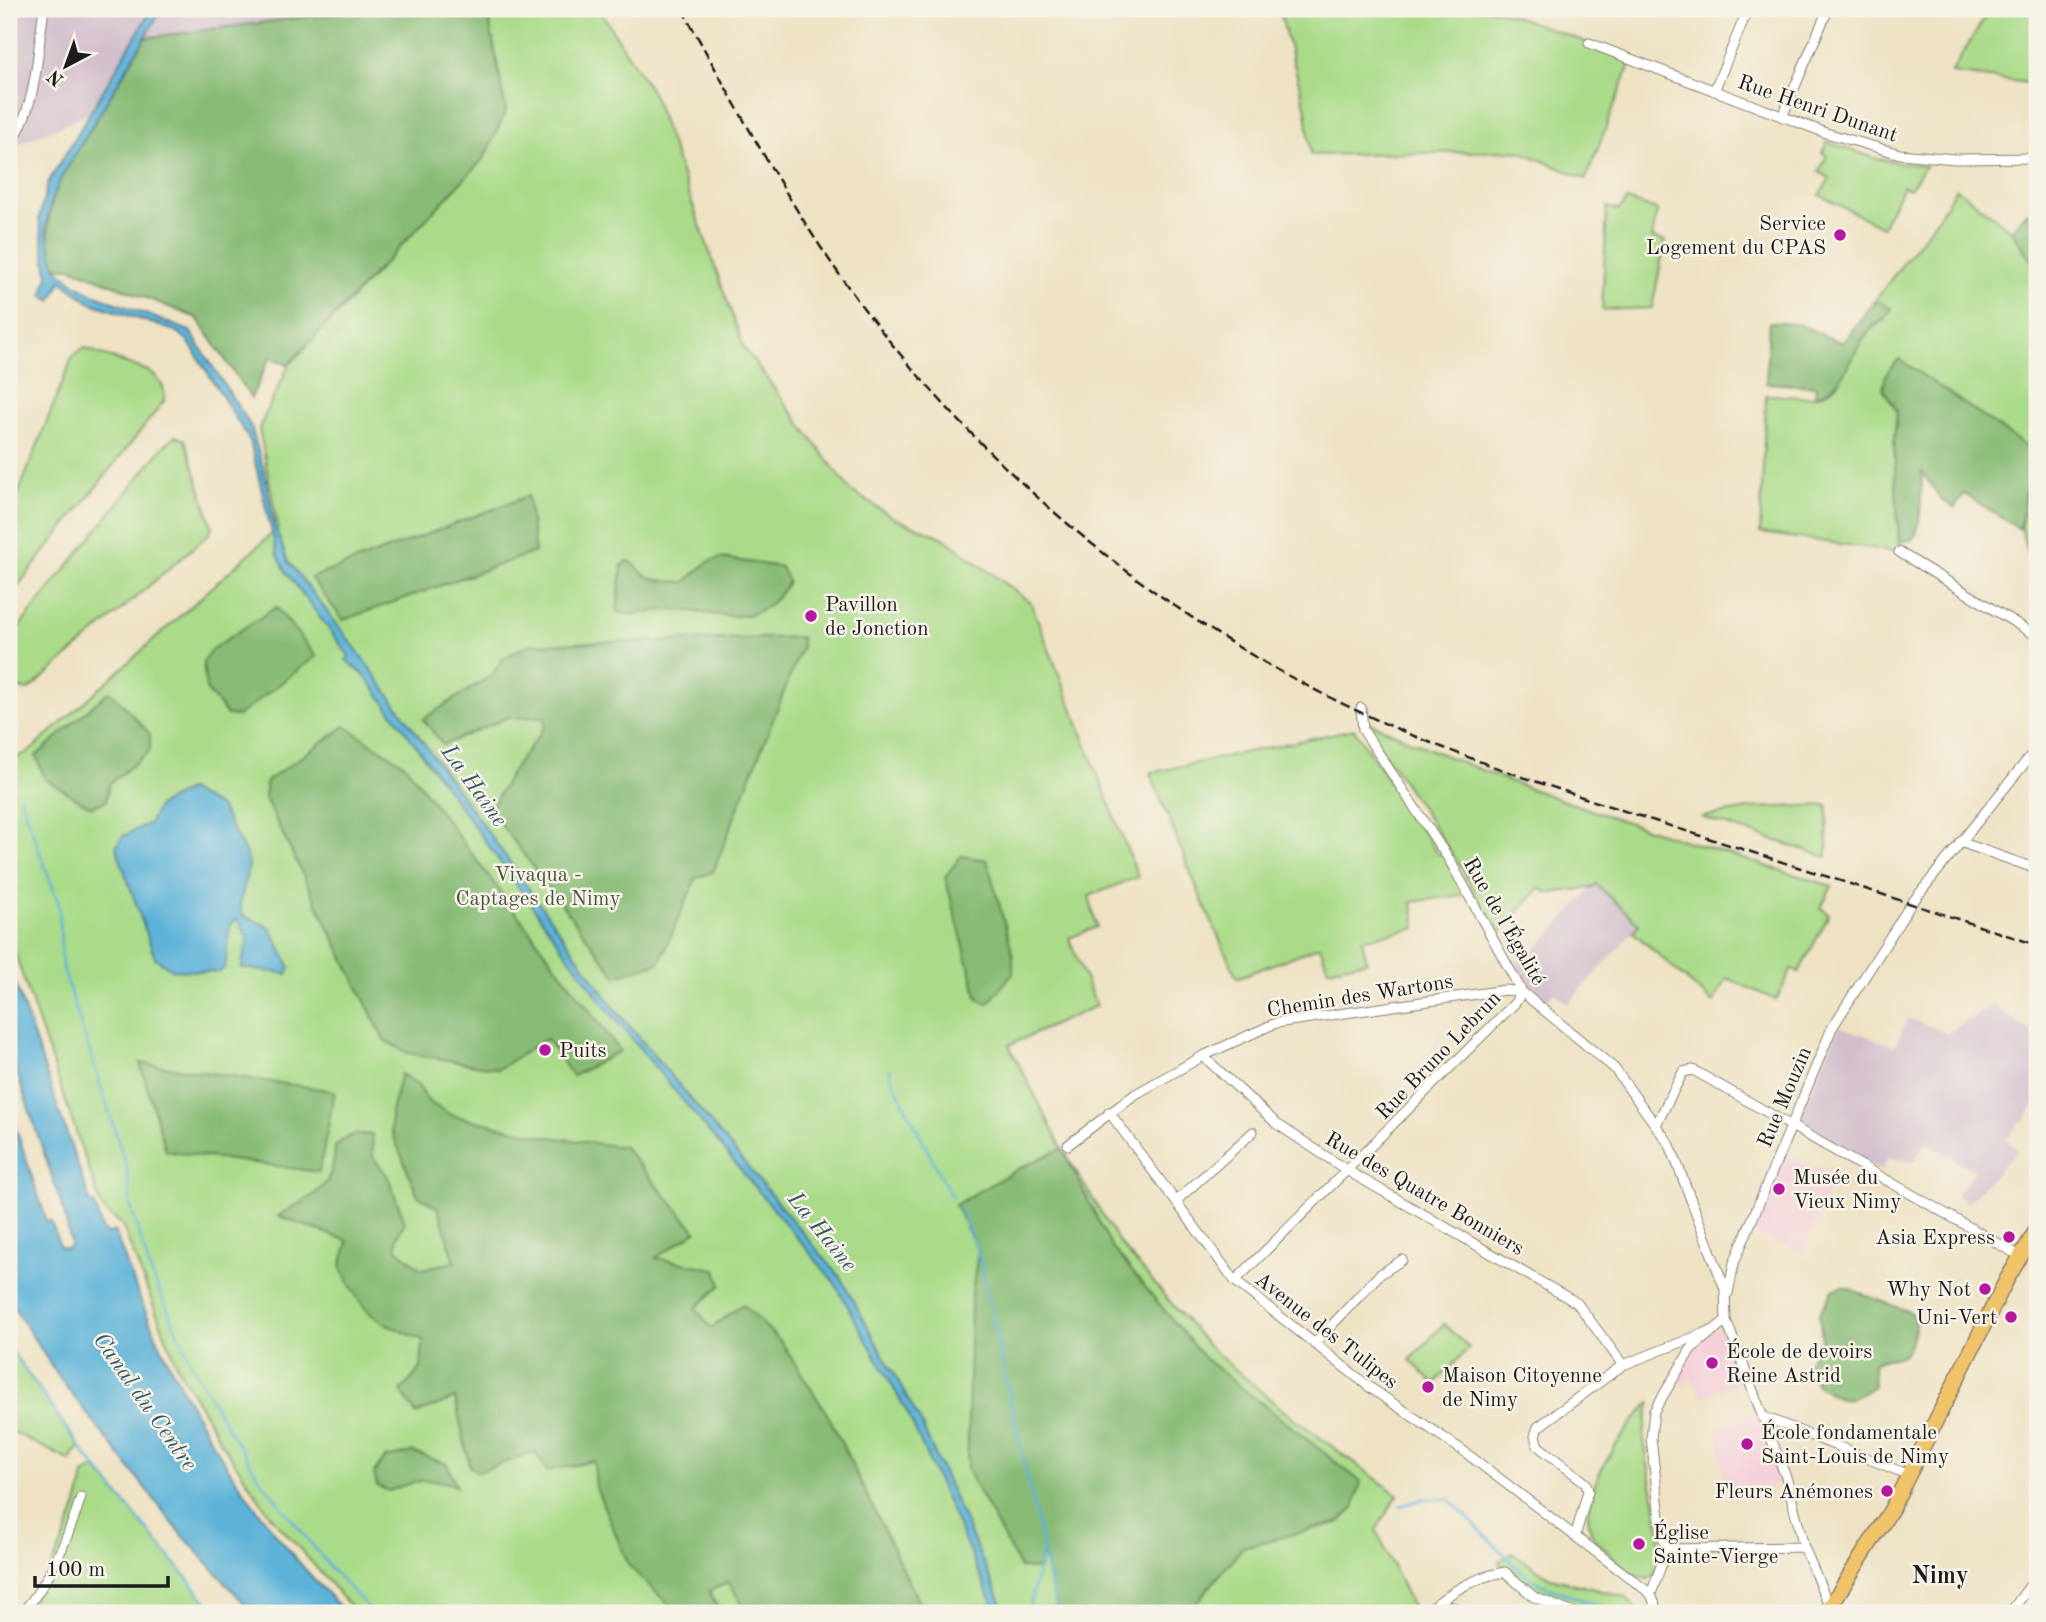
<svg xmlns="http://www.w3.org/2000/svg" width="2046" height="1622" font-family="'Old Standard TT',serif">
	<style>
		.built { fill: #f5cfd9 }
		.industrial { fill: #d1bdcb }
		.green { fill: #aadb89; stroke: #637c52; stroke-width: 2 }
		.forest { fill: #87bb75; stroke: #526c48; stroke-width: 2 }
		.water { fill: #5bb2d8; stroke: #3c677a; stroke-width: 2 }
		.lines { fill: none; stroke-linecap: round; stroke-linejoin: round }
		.stream { stroke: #5bb2d8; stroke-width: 2.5 }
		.minor-casing { stroke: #857f70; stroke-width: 11 }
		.primary-casing { stroke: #857f70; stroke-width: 17 }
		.minor { stroke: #fff; stroke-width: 9 }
		.primary { stroke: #f1c369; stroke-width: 14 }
		.rail { stroke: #1c1c1c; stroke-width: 2.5; stroke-dasharray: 10 5; stroke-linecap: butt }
		.poi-dot { fill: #b5179e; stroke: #f7f3e8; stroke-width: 2.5 }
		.labels { text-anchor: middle; stroke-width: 5; stroke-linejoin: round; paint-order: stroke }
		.street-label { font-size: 21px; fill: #1c1c1c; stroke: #f7f3e8 }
		.poi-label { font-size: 21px; fill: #1c1c1c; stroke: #f7f3e8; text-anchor: start }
		.park-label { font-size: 21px; fill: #47553d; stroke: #f7f3e8 }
		.water-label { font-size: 23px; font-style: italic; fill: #355867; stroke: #f7f3e8 }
		.quarter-label { font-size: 24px; font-weight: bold; fill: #1c1c1c; stroke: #f7f3e8 }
	</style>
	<rect width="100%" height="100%" fill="#f7f3e8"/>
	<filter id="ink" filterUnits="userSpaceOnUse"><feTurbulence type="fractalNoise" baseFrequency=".0143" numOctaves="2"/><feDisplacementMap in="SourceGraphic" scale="14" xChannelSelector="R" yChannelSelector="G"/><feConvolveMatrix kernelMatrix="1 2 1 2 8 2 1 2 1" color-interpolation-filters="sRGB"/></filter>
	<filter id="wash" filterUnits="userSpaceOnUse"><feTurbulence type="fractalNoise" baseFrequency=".00686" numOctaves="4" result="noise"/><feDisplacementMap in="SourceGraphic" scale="28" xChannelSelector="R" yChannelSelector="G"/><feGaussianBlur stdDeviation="1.57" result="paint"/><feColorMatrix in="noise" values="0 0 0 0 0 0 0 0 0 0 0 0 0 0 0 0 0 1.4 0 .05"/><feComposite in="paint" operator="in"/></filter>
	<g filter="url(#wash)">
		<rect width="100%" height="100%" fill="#eee2c3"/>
		<!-- built -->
		<path class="built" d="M1780,1153L1834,1175L1804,1252L1747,1231Z
			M1726,1320L1748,1378L1701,1397L1691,1377L1683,1387L1672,1379L1691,1349Z
			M1761,1412L1787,1480L1770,1487L1725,1491L1717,1427Z"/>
		<!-- industrial -->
		<path class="industrial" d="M9,9H365L145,38L103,108L9,148Z
			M1596,884L1640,924L1568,1004L1554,992L1545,1003L1534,993L1515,964L1518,960L1523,963Z
			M1992,1006L2037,1035V1100L2024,1122L2020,1121L2006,1140L2018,1150L1967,1203L1956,1194L1975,1171L1926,1143L1914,1162L1889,1158L1882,1171L1797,1124L1839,1026L1895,1046L1908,1018L1947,1033Z"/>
		<!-- green -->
		<path class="green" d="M487,9H599L653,94L744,348L850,490L894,518L942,537L1031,603L1138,877L1089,896L1097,927L1069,938L1096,1006L1009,1045L1062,1148L1120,1244L1210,1348L1283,1410L1398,1495L1376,1530L1415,1613H356L270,1515L221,1442L179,1370L122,1225L102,1208L9,936V761L29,752L278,528L259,428L289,365L484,158L506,111Z
			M1279,9H1496L1632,59L1586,179L1519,151L1311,155L1306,109Z
			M1990,9H2037V84L1951,73Z
			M1827,142L1878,159L1925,166L1910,189L1903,186L1882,227L1820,195L1830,178L1819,172L1827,155L1822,153Z
			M1956,188L2011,230L2037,269V429L2027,447L1899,359L1883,389L1897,411L1894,442L1899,552L1760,533L1766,395C1781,395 1799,399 1815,396C1843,392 1845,364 1858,345C1866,333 1874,326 1885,319L1880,302L1873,303L1939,216Z
			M1627,200L1657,210L1652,238L1665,241L1652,308L1602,310L1607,207L1619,210Z
			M84,348L148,371C160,378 166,387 164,401L9,597V517L73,356Z
			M175,436L185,440L212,526L210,533L29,690L17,688L9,674L12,636L164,446Z
			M2037,465V568C2013,536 2021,499 2037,465Z
			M1369,722C1517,792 1675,838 1832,886L1821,907L1829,915L1799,972L1792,969L1776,1000L1727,978L1713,1003L1633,932L1639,924L1596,884L1591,888L1549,893L1539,888L1498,935L1457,861L1366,726Z
			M1354,729L1438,854H1445L1469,894L1412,902L1416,928L1362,939L1367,961L1328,969L1320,946L1237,978L1201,898L1150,773Z
			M1828,805L1827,857L1701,817L1755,808Z
			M1444,1324L1469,1348L1434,1384L1410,1360Z
			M9,1347L80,1448L74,1452L70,1461L9,1430Z
			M1651,1401C1648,1413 1644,1426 1644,1438C1645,1468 1677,1562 1648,1579C1633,1577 1622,1567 1612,1556C1606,1550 1597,1543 1593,1536C1573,1495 1625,1429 1651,1401Z
			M95,1467L216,1613H22C47,1584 79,1512 84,1475Z
			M1513,1553L1550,1578L1626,1597L1639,1613H1573L1551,1606L1498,1562Z
			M1441,1599L1472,1613H1426Z"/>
		<!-- forest -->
		<path class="forest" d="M365,9H487L506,111L484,158L288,365L270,357L251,398L197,318L71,268L55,267C44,235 47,211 60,180L145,38Z
			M2037,211V269L2011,230L2027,213Z
			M1880,302L1892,309C1885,319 1876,322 1869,331C1847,356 1849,385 1815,396L1816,386L1766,383L1769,322L1798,324L1842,343L1873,303Z
			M1899,359L2027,447L2037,429V465L2025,490L2020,529L1964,494L1954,508L1942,500L1922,472C1921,491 1922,521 1914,539L1899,542L1894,442L1897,411L1883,389L1886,375Z
			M528,496L535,552L343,620L311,578Z
			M721,558L781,567L788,582C755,637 718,609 670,610C648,610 640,618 617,612L622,565L628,561C637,564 638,570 645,575C657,582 672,581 685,582L708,562Z
			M276,607L316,656L238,716L227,715L206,689L203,662L212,649Z
			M801,637L802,646L713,872L696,878L659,963L616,976L490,810L512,771L544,728L545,717L506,718L443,745L423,719L492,675L503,658L530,644Z
			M107,693H112L150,734V751L109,784L106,801L91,807L45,779L36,756Z
			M345,726L405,765L620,1051L573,1076L546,1039L498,1069L408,1053L384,1040L264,796L267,781Z
			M961,856L987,860L1013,954V973L988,1004L978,999L945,877Z
			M140,1063L335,1091L319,1172L166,1151Z
			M401,1074L417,1084L429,1102L451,1115L542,1136L624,1147L696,1231L656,1258L716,1269L721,1285L696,1308L711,1328L743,1304L782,1343L829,1417L924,1613H747L729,1582L709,1591L720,1611L683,1613L671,1607L629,1566L596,1488L594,1461L547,1471L535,1452L478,1472L470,1467L455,1398L416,1414L401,1391L421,1368L423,1340C372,1319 365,1318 341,1266L348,1241L278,1216C314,1193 333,1193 335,1147C347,1135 355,1132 372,1135L373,1157L387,1175L405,1222L397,1237V1249L421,1269L455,1262L438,1208L418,1196L391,1130V1112Z
			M1062,1148L1111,1246L1204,1358L1361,1482L1354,1508L1340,1522L1243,1547L1188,1613H1057L1043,1552L1039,1569L1020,1568L967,1470L971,1300L978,1251L955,1205L1018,1169Z
			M1842,1286L1910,1312C1917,1323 1916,1327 1912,1339C1904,1366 1893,1352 1873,1364L1874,1386C1847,1404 1842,1402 1816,1384L1808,1363L1822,1338L1819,1315L1833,1290Z
			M413,1452L447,1464L457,1487C435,1474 411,1482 389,1491L377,1486L374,1473L385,1458Z"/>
		<!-- water -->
		<path class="water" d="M152,9H162L60,180L51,201L46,228L55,267L76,285L93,294L190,331L251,427L264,471L275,527L288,561L357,650L616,1010L840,1277L919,1419L1006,1613H997L907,1412L834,1282L606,1008L366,677L346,660L349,656L286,572L277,554L250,441L188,341L178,332L91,303L61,281L51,301L43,295L48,275L39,218L48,183Z
			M188,790L220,807L246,854L249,865L240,904L242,915L270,927L290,967L287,974L241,968L248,938L237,919L230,925L225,968L219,972L173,970L155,958L116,847L123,836L150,823L158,806Z
			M9,965L91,1204L94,1203L102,1229L107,1234L115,1231C163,1375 238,1505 346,1613H253L178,1530L60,1379L9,1300V1107L47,1222L51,1221L60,1247L67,1249L71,1244L64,1212L9,1050Z"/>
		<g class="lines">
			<!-- stream -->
			<path class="stream" d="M20,797L59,905L62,966L127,1168L130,1204L150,1270L191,1363L224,1422L260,1479L332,1570L374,1613
				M890,1069L892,1080L952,1198
				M959,1209L978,1251L1057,1613
				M9,1347L88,1458L216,1613
				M1400,1506L1424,1499H1449L1523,1573L1540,1584L1618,1613
				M1028,1613L1042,1553"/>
		</g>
	</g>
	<g filter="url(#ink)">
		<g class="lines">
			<defs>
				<path id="minor" d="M1589,43L1826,133L1900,154L1955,159L2037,158
					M1714,91L1748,9
					M1782,117L1828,9
					M9,147C38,104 36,59 44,9
					M1899,552L2037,636
					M1361,708L1363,730L1450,861L1522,992L1614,1068L1670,1145L1725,1289L1726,1320L1787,1480L1804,1547L1829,1606
					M1960,842L2037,869
					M1203,1056L1277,1124L1348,1171L1577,1303L1623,1365
					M1109,1112L1235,1281L1372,1389L1462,1450L1651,1594L1658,1613
					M1657,1123L1683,1072L1693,1070L2020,1256
					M1068,1145L1134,1095L1203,1056L1276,1023L1505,990L1522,992
					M1176,1201L1253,1132
					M1235,1281L1515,1003L1522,992
					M1728,1293L1734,1263L1832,1028L1911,904L2037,748
					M1314,1344L1379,1275L1402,1260
					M1762,1416L1909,1475
					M1575,1537L1588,1491L1586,1483L1538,1446L1535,1436L1538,1427L1623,1365L1710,1331
					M1667,1549L1804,1547
					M1651,1594L1667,1549L1662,1535L1651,1438L1654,1411L1691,1349L1726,1320
					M22,1613C51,1580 68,1538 81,1497
					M1426,1613C1449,1592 1474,1577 1505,1572L1534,1597L1573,1613
					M2010,1613L2037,1576"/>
				<path id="primary" d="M1826,1613L1891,1510L2007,1279L2037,1229"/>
			</defs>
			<!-- minor casing -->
			<use href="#minor" class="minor-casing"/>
			<!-- primary casing -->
			<use href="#primary" class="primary-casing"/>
			<!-- minor -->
			<use href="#minor" class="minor"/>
			<!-- primary -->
			<use href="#primary" class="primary"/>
			<!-- rail -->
			<path class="rail" d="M682,9C739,111 794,216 865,310C989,472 1148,607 1331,698C1436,751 1549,786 1661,823C1786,863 1912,904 2037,945"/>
		</g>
	</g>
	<!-- markers -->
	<g class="poi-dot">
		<circle cx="1840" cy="235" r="7"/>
		<circle cx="811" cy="616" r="7"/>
		<circle cx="545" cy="1050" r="7"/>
		<circle cx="1779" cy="1189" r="7"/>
		<circle cx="2009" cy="1237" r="7"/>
		<circle cx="1985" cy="1289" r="7"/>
		<circle cx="2011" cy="1317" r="7"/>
		<circle cx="1712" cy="1363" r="7"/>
		<circle cx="1428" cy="1387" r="7"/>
		<circle cx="1747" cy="1444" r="7"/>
		<circle cx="1887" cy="1491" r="7"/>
		<circle cx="1639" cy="1544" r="7"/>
	</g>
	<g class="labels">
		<!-- street labels -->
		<g class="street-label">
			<text transform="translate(1818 108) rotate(19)" y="7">Rue Henri Dunant</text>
			<text transform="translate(1505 921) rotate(60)" y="7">Rue de l'Égalité</text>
			<text transform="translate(1360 995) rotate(-9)" y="7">Chemin des Wartons</text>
			<text transform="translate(1438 1055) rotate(-46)" y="7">Rue Bruno Lebrun</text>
			<text transform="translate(1784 1097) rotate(-67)" y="7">Rue Mouzin</text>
			<text transform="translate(1425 1193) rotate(30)" y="7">Rue des Quatre Bonniers</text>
			<text transform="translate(1327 1330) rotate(38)" y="7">Avenue des Tulipes</text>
		</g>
		<!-- poi labels -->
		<g class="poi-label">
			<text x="1826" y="230" text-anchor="end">Service<tspan x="1826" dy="24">Logement du CPAS</tspan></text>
			<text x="825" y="611">Pavillon<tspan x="825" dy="24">de Jonction</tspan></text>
			<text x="559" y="1057">Puits</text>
			<text x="1793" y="1184">Musée du<tspan x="1793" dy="24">Vieux Nimy</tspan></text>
			<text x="1995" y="1244" text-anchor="end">Asia Express</text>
			<text x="1971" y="1296" text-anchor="end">Why Not</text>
			<text x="1997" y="1324" text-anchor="end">Uni-Vert</text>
			<text x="1726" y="1358">École de devoirs<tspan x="1726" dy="24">Reine Astrid</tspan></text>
			<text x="1442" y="1382">Maison Citoyenne<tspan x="1442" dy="24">de Nimy</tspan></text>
			<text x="1761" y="1439">École fondamentale<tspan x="1761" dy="24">Saint-Louis de Nimy</tspan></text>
			<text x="1873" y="1498" text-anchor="end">Fleurs Anémones</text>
			<text x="1653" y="1539">Église<tspan x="1653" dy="24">Sainte-Vierge</tspan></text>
		</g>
		<!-- park labels -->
		<g class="park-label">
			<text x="538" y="881">Vivaqua -<tspan x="538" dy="24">Captages de Nimy</tspan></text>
		</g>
		<!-- water labels -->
		<g class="water-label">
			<text transform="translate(475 785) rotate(54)" y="8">La Haine</text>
			<text transform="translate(823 1231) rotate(51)" y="8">La Haine</text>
			<text transform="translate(146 1401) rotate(55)" y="8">Canal du Centre</text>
		</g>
		<!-- quarter labels -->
		<g class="quarter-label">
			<text x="1940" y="1583">Nimy</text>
		</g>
	</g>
	<!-- margin -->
	<rect width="2046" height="1622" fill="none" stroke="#f7f3e8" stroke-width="35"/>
	<!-- north arrow -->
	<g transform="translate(66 66) rotate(221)" stroke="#f7f3e8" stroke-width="5" paint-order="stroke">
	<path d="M0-5L12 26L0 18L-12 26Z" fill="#1c1c1c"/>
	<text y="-10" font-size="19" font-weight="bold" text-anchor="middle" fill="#1c1c1c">N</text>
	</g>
	<!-- scale -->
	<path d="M35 1576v10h133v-10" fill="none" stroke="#1c1c1c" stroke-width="3.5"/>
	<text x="46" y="1576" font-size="21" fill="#1c1c1c" stroke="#f7f3e8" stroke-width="5" paint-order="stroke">100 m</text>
</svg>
